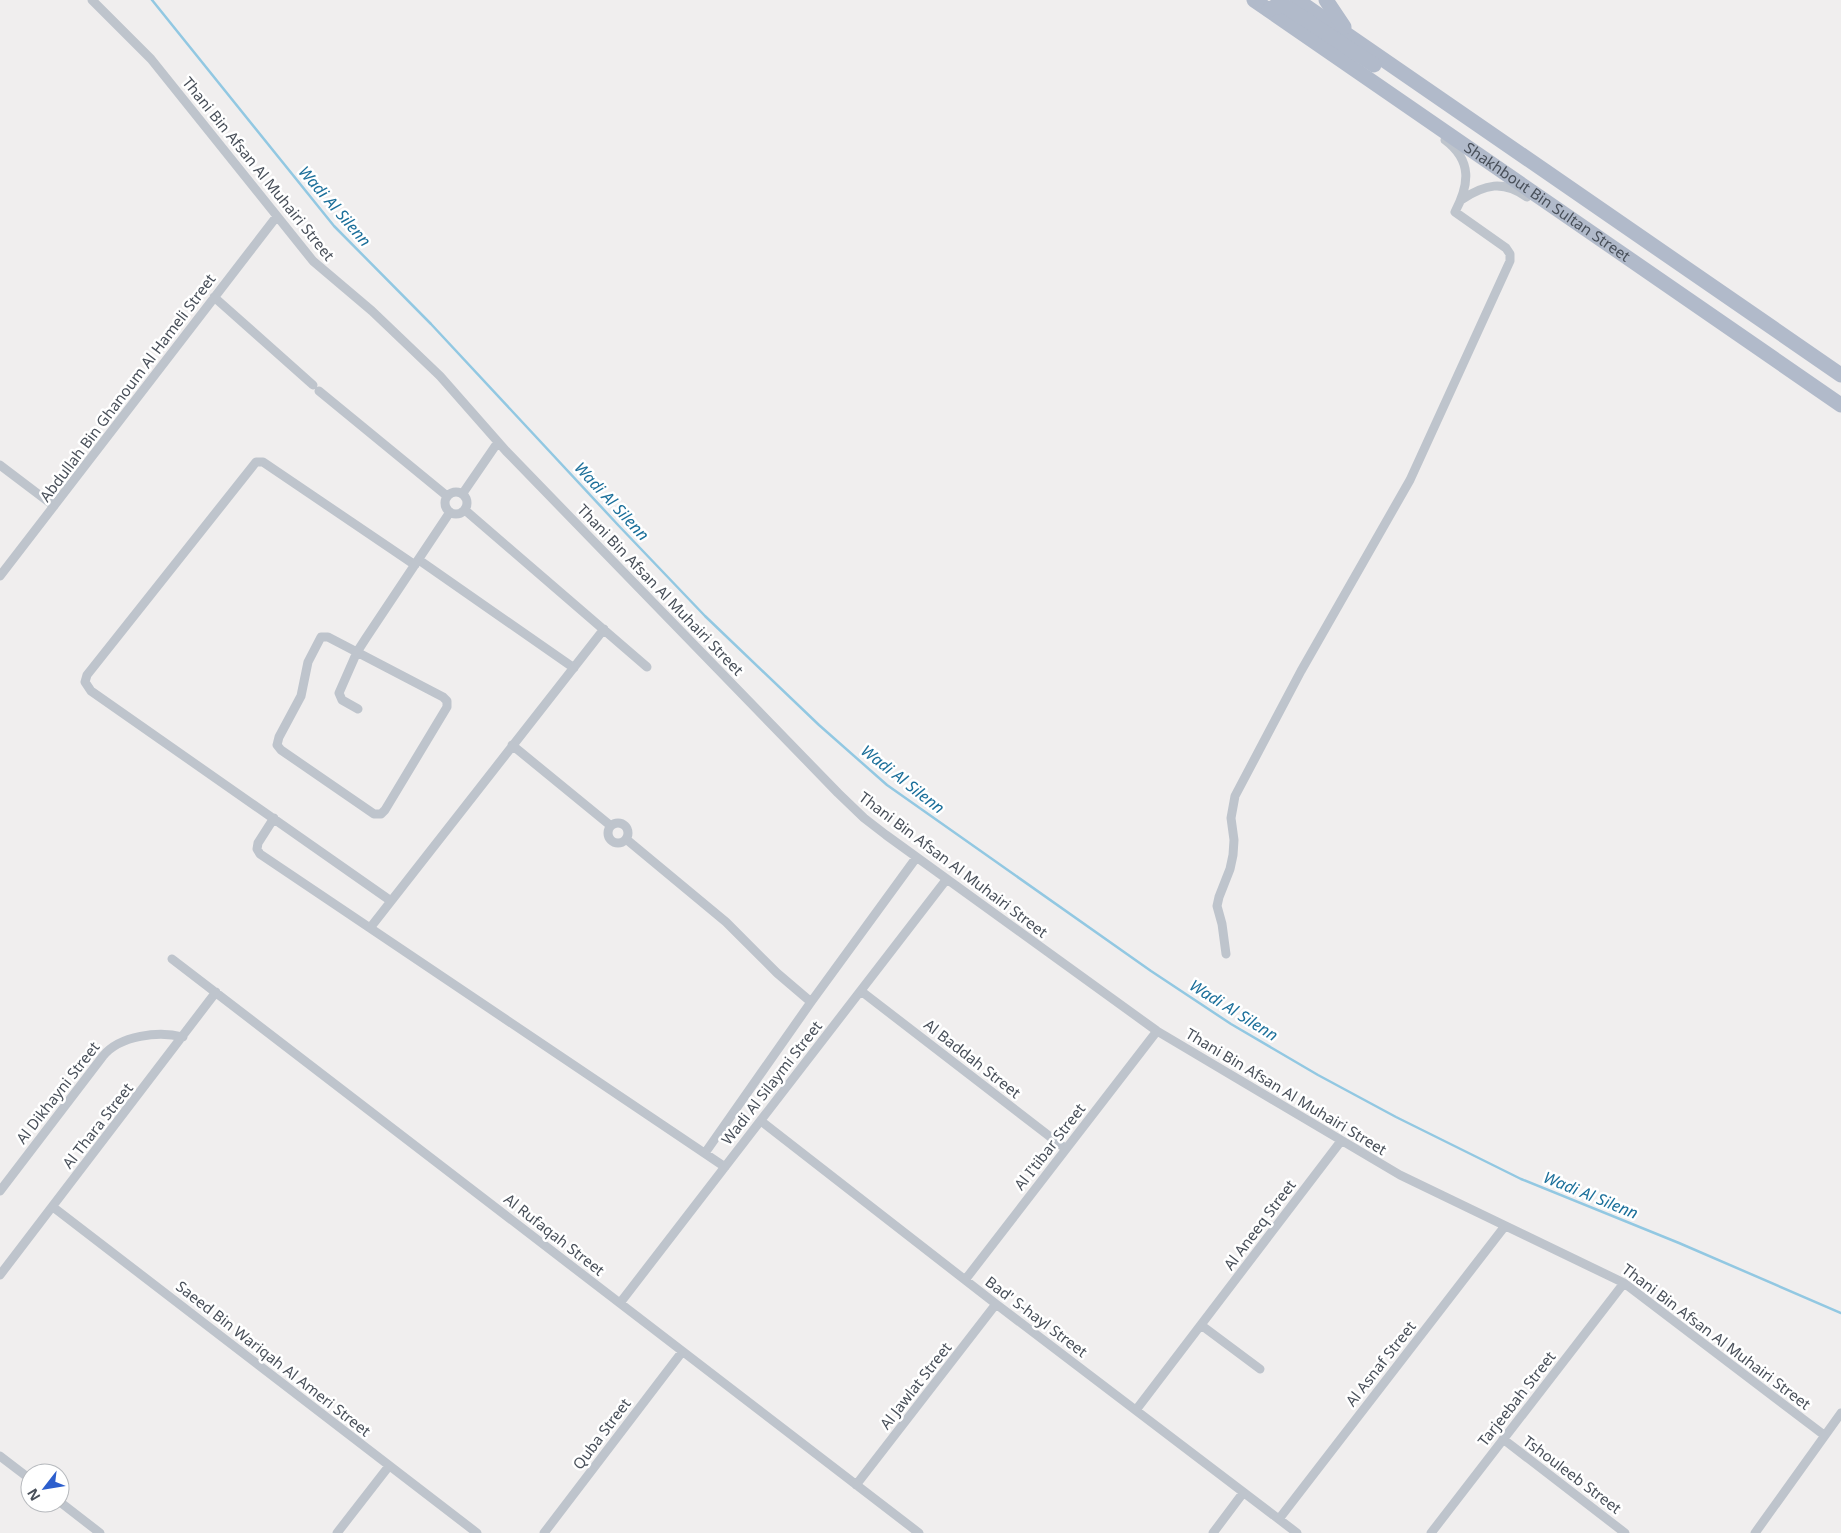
<svg xmlns="http://www.w3.org/2000/svg" width="1841" height="1533" font-family="'Noto Sans',sans-serif">
	<style>
		.lines { fill: none; stroke-linecap: round; stroke-linejoin: round }
		.stream { stroke: #92c8e2; stroke-width: 2.5 }
		.minor { stroke: #bec4cc; stroke-width: 9 }
		.primary { stroke: #b1baca; stroke-width: 15 }
		.labels { text-anchor: middle; stroke-width: 5; stroke-linejoin: round; paint-order: stroke }
		.street-label { font-size: 15px; fill: #484f59; stroke: #fff }
		.water-label { font-size: 16px; font-style: italic; fill: #1b6f9a; stroke: #fff }
	</style>
	<rect width="100%" height="100%" fill="#f0eeee"/>
	<g class="lines">
		<!-- stream -->
		<path class="stream" d="M152,0L334,226L431,324L619,526L705,616L819,725L887,785L1151,971L1231,1024L1318,1075L1396,1117L1521,1179L1679,1243L1841,1313"/>
		<!-- minor -->
		<path class="minor" d="M92,0L151,59L313,261L372,311L440,376L506,451L838,793L864,818L886,835L1157,1031L1400,1175L1624,1283L1824,1435
			M1461,200C1485,184 1503,180 1527,197
			M214,297L313,385
			M319,391L447,496
			M0,465L54,506
			M445 503a11 11 0 1 1 22 0a11 11 0 1 1-22 0Z
			M463,493L498,442
			M465,510L647,667
			M419,560L574,668
			M0,576L277,216
			M321,637H328L443,697L447,701V707L385,810L381,814H374L281,750L277,745L279,737L301,696L308,662Z
			M358,709L342,700L339,693L357,652L366,638L450,512
			M512,745L611,826
			M274,818L258,843L257,849L260,854L725,1167
			M608 833a10 10 0 1 1 20 0a10 10 0 1 1-20 0Z
			M626,839L726,922L777,973L811,1002
			M391,901L91,691L85,682L87,675L256,462H263L415,565
			M370,928L604,629
			M1226,954L1222,924L1217,906L1219,897L1230,869L1233,855L1234,840L1231,818L1235,796L1301,671L1410,480L1510,261V254L1506,248L1455,212C1469,185 1473,161 1445,140
			M172,959L919,1533
			M861,991L1066,1149
			M761,1121L996,1304L1297,1533
			M705,1153L811,1002L916,858
			M0,1191L103,1056C120,1035 159,1031 183,1037
			M53,1207L477,1533
			M0,1275L216,992
			M965,1280L1157,1031
			M620,1303L946,880
			M1201,1325L1260,1369
			M1136,1410L1341,1141
			M1503,1439L1625,1533
			M0,1456L30,1479
			M856,1485L996,1304
			M60,1502L100,1533
			M1279,1519L1505,1226
			M337,1533L389,1466
			M544,1533L682,1352
			M1213,1533L1243,1493
			M1431,1533L1624,1283
			M1755,1533L1841,1413"/>
		<!-- primary -->
		<g class="primary">
			<path id="s1" d="M1254,0L1841,405"/>
			<path d="M1297,0L1841,375"/>
			<path d="M1326,0L1344,27"/>
			<path d="M1269,10L1274,7L1285,6L1374,65"/>
		</g>
	</g>
	<g class="labels">
		<!-- street labels -->
		<g class="street-label">
			<text transform="translate(258 169) rotate(51)" y="5">Thani Bin Afsan Al Muhairi Street</text>
			<text dy="5" stroke="none"><textPath href="#s1" startOffset="356">Shakhbout Bin Sultan Street</textPath></text>
			<text transform="translate(128 388) rotate(-53)" y="5">Abdullah Bin Ghanoum Al Hameli Street</text>
			<text transform="translate(660 590) rotate(46)" y="5">Thani Bin Afsan Al Muhairi Street</text>
			<text transform="translate(953 865) rotate(37)" y="5">Thani Bin Afsan Al Muhairi Street</text>
			<text transform="translate(972 1059) rotate(38)" y="5">Al Baddah Street</text>
			<text transform="translate(772 1083) rotate(-52)" y="5">Wadi Al Silaymi Street</text>
			<text transform="translate(1286 1092) rotate(31)" y="5">Thani Bin Afsan Al Muhairi Street</text>
			<text transform="translate(58 1093) rotate(-52)" y="5">Al Dikhayni Street</text>
			<text transform="translate(98 1126) rotate(-52)" y="5">Al Thara Street</text>
			<text transform="translate(1050 1147) rotate(-52)" y="5">Al I'tibar Street</text>
			<text transform="translate(1260 1225) rotate(-53)" y="5">Al Aneeq Street</text>
			<text transform="translate(554 1235) rotate(38)" y="5">Al Rufaqah Street</text>
			<text transform="translate(1036 1317) rotate(37)" y="5">Bad' S-hayl Street</text>
			<text transform="translate(1716 1337) rotate(37)" y="5">Thani Bin Afsan Al Muhairi Street</text>
			<text transform="translate(273 1359) rotate(38)" y="5">Saeed Bin Wariqah Al Ameri Street</text>
			<text transform="translate(1381 1364) rotate(-52)" y="5">Al Asnaf Street</text>
			<text transform="translate(916 1386) rotate(-52)" y="5">Al Jawlat Street</text>
			<text transform="translate(1517 1399) rotate(-52)" y="5">Tarjeebah Street</text>
			<text transform="translate(602 1434) rotate(-53)" y="5">Quba Street</text>
			<text transform="translate(1572 1475) rotate(37)" y="5">Tshouleeb Street</text>
		</g>
		<!-- water labels -->
		<g class="water-label">
			<text transform="translate(335 206) rotate(49)" y="6">Wadi Al Silenn</text>
			<text transform="translate(612 501) rotate(47)" y="6">Wadi Al Silenn</text>
			<text transform="translate(903 779) rotate(38)" y="6">Wadi Al Silenn</text>
			<text transform="translate(1234 1010) rotate(32)" y="6">Wadi Al Silenn</text>
			<text transform="translate(1591 1195) rotate(22)" y="6">Wadi Al Silenn</text>
		</g>
	</g>
	<!-- north arrow -->
	<g transform="translate(45 1488) rotate(239)"><circle r="24" fill="#ffffff" stroke="#b6b9bd"/>
	<path d="M0-4L9 19L0 12L-9 19Z" fill="#2c5ecd"/>
	<text y="-8" font-size="14" font-weight="bold" text-anchor="middle" fill="#484f59">N</text>
	</g>
</svg>
